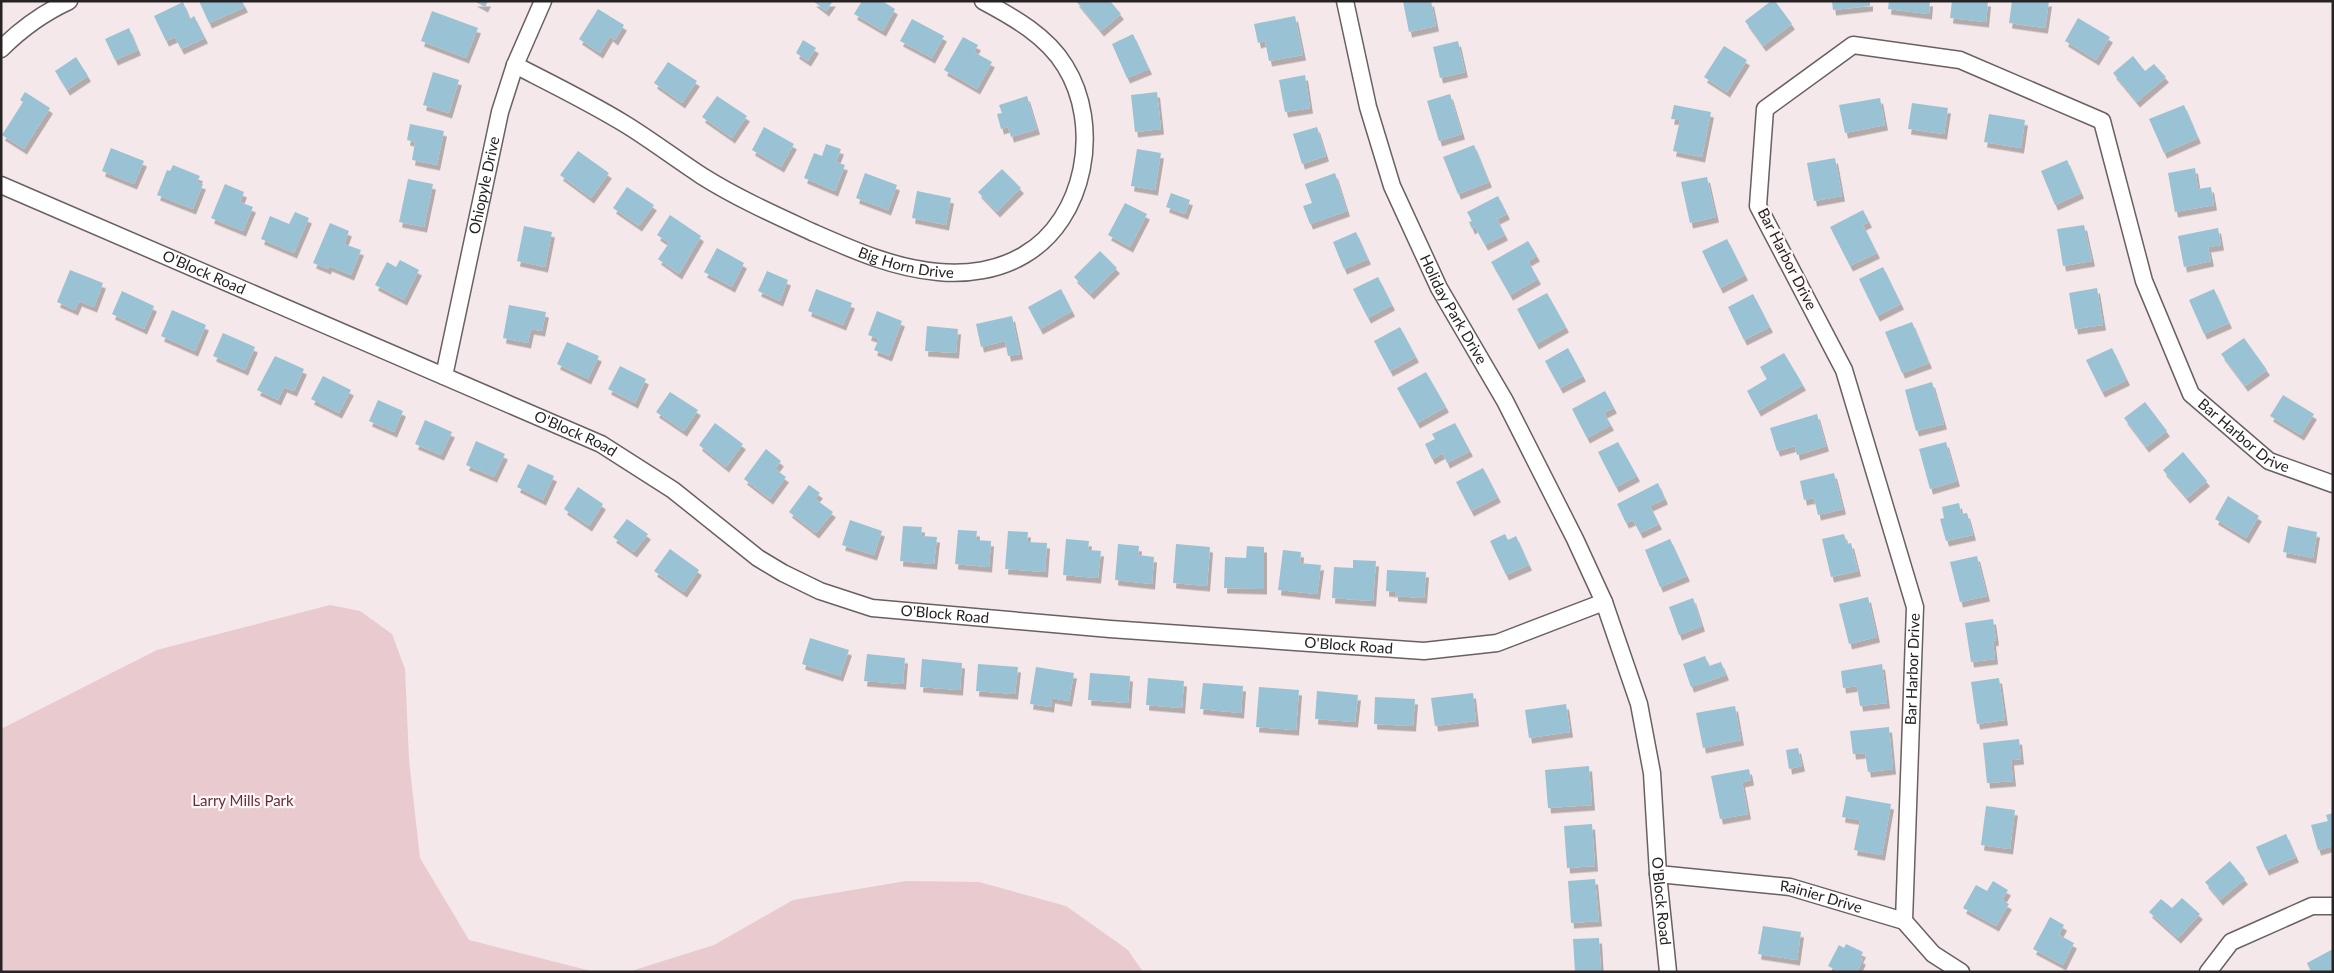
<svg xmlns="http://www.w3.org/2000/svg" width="2334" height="973" font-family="Lato,sans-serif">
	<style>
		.green { fill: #e8cacf }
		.building { fill: #99c2d4; filter: url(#shadow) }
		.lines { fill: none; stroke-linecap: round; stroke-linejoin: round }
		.minor-casing { stroke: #696061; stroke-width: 19 }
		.minor { stroke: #fff; stroke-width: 16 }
		.labels { text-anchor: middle; stroke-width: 4.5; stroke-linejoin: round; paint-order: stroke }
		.street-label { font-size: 15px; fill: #272223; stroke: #fef7f8 }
		.park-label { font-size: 15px; fill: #652e3b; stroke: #fef7f8 }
	</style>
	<defs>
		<filter id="shadow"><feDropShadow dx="3" dy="5.5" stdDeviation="0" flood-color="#0004"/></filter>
	</defs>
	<rect width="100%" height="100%" fill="#f4e8ea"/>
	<!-- green -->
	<path class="green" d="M330,605L360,611L392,634L405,669L409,760L420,858L469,940L595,972H1V729L157,650Z
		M906,881L979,882L1066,906L1128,950L1143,972H628L714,945L793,900Z"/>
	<!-- building -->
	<path class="building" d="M199,1H242L245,7L209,23Z
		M474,1H488L485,7Z
		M813,1H833L826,11Z
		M862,1H882L895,9L883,31L854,14Z
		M1076,1H1110L1121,14L1101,31Z
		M1403,1H1431L1436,26L1409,32Z
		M1771,1H1775L1792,24L1763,46L1745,21Z
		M1832,1H1870V6L1833,10Z
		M1889,1H1930L1929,14L1888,9Z
		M1952,1H1988L1986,22L1950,18Z
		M2012,1H2049L2045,28L2009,23Z
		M183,2L190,19L194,16L205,38L181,49L175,37L166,41L154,16Z
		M598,9L624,25L615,40L610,36L600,53L579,39Z
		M432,11L478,28L466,58L421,41Z
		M1295,16L1303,55L1269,61L1265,41L1258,43L1254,24Z
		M2078,18L2110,37L2096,60L2065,41Z
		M912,19L944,36L932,58L900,41Z
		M129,28L138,50L115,60L105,39Z
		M1133,34L1149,69L1127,78L1112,44Z
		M963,37L978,45L974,52L992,62L977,89L944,70Z
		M803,40L816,48L808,61L796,53Z
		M1458,41L1465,72L1440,78L1433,47Z
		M1724,46L1747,60L1727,92L1704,77Z
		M2133,56L2145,71L2154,64L2166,77L2137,102L2113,73Z
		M76,57L88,76L67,90L55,71Z
		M668,62L697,81L682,103L654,83Z
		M433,72L459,80L449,113L423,105Z
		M1305,75L1310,108L1285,112L1279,80Z
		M25,92L50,108L24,149L2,135L23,102L20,100Z
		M1157,92L1161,129L1135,132L1131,95Z
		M1450,94L1462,134L1439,141L1427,101Z
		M717,96L747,116L732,138L702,117Z
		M1027,96L1037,129L1011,137L1008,127L1001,129L997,114L1002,113L999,105Z
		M1880,98L1885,125L1845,133L1839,105Z
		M1912,103L1948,108L1944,134L1908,129Z
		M1674,105L1711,112L1702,157L1673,151L1680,120L1671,119Z
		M2184,105L2198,138L2164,153L2149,119Z
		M1989,114L2025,120L2021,148L1984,142Z
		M410,124L444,131L437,165L412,160L415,142L407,140Z
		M764,127L794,144L781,167L752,150Z
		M1317,127L1326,156L1302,164L1293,134Z
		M826,144L841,149L836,162L845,165L835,191L804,178L814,153L822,156Z
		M1474,145L1489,182L1458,194L1443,157Z
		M111,148L144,161L134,184L102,171Z
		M1137,149L1161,153L1155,190L1131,186Z
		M578,151L609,173L591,198L560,175Z
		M1835,158L1842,196L1814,201L1807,163Z
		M2067,160L2081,193L2055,205L2041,171Z
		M173,165L200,176L197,182L203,184L193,209L157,195L167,170L170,171Z
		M2195,168L2198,189L2211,187L2214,205L2175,212L2168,173Z
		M1002,169L1021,188L997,212L978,192Z
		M865,173L897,185L888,210L856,198Z
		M1335,173L1347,211L1310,224L1303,206L1312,203L1305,184Z
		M1707,177L1716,217L1690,223L1681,182Z
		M408,179L433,184L424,227L399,222Z
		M225,184L244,192L240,202L253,207L243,231L211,218Z
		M627,187L654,205L639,226L613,208Z
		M917,191L951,198L946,225L912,218Z
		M1171,193L1190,200L1185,214L1166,207Z
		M1498,196L1507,214L1497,219L1505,235L1485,245L1475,227L1472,229L1469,222L1472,221L1467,212Z
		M1125,203L1147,214L1130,247L1108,235Z
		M1863,210L1869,222L1863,225L1877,253L1850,266L1830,227Z
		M295,212L309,218L294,253L261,239L270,216L289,224Z
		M670,215L701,236L679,274L658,259L669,243L657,235Z
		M330,223L349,231L344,244L361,250L351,275L329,266L328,269L313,263Z
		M2084,225L2092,261L2063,266L2057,229Z
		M524,226L552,232L545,267L517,261Z
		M2218,228L2221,245L2208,247L2211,261L2184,267L2178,236Z
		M1356,232L1368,259L1344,269L1333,242Z
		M1727,239L1745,275L1720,288L1702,251Z
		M1528,241L1537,256L1528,261L1538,279L1510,295L1491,262Z
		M717,248L744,263L732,287L704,272Z
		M1100,251L1117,268L1091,294L1074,277Z
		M400,260L419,270L404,300L375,285L387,262L396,267Z
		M1883,267L1901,304L1877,316L1859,279Z
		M70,270L103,283L94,307L79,301L75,310L57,302Z
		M767,271L788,280L780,301L758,291Z
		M1378,277L1392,305L1368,318L1353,289Z
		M2097,288L2103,325L2075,329L2069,293Z
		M816,289L852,303L843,325L808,311Z
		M1061,289L1072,311L1040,329L1028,307Z
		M2214,289L2229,323L2204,334L2189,300Z
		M122,291L154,306L144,329L112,314Z
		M1547,293L1566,327L1536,344L1517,309Z
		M1753,294L1770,327L1744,340L1728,307Z
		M509,305L546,312L542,331L531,329L528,343L503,338Z
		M172,310L206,325L195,351L161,336Z
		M877,311L902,321L889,356L874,350L879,339L868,335Z
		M1012,316L1020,354L1008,356L1005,341L981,347L976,324Z
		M1912,322L1929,363L1902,373L1885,332Z
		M927,326L958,329L956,353L925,351Z
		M1400,327L1416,357L1390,371L1374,341Z
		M223,333L255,347L245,370L213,356Z
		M2244,338L2267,370L2245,386L2221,354Z
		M567,342L599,356L588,379L557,364Z
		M1568,348L1583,376L1560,388L1545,361Z
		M2112,348L2127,380L2102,392L2086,360Z
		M1784,353L1803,385L1758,411L1747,391L1767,379L1760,367Z
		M275,356L304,369L294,391L284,387L278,400L257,390Z
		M620,366L646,379L635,403L608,389Z
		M1426,372L1446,407L1417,423L1397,388Z
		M323,376L351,390L339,413L311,399Z
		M1932,382L1944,424L1916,431L1905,390Z
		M1605,391L1614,408L1604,413L1611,425L1587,438L1572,409Z
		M670,392L698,410L684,431L656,412Z
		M2283,395L2314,414L2301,435L2270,416Z
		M378,400L403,411L394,432L369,421Z
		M2145,402L2167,431L2146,447L2124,418Z
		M1817,414L1826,446L1797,455L1795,446L1777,451L1770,428Z
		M425,420L452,432L441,455L415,444Z
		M715,423L743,444L726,467L699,445Z
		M1455,423L1470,451L1447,463L1443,453L1432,459L1425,444L1435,439L1432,434Z
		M476,441L505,454L494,477L466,465Z
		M1618,442L1637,476L1616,487L1598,452Z
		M1946,442L1957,481L1930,489L1919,449Z
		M766,449L781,461L775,469L786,477L770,499L744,479Z
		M2183,452L2207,481L2187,498L2163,470Z
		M528,464L554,476L543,500L517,487Z
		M1483,468L1498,497L1471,511L1456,482Z
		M1834,473L1843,509L1818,515L1814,498L1804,500L1800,481Z
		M1658,483L1665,499L1650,506L1659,524L1640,533L1633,520L1626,523L1617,504Z
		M809,485L820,493L815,499L833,512L816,533L789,512Z
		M578,487L603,504L589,526L564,509Z
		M2228,496L2259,516L2246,538L2215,519Z
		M1959,503L1961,514L1967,513L1973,535L1946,541L1940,519L1944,518L1942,507Z
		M627,519L648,534L634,552L613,537Z
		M850,520L882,531L874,555L842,545Z
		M903,526L922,527L921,536L937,537L934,564L900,561Z
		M2288,526L2317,532L2313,558L2283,552Z
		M958,530L977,531L976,540L991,541L989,567L955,564Z
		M1008,531L1028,532L1027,542L1047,543L1045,572L1005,569Z
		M1505,534L1508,540L1516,536L1529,565L1506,575L1490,541Z
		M1844,534L1847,544L1851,543L1858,571L1831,577L1822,539Z
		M1066,539L1089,541L1088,550L1101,551L1098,578L1063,575Z
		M1670,539L1687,576L1660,587L1645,550Z
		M1118,544L1139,546L1138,555L1154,557L1152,584L1115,580Z
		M1176,544L1210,547L1207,586L1173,583Z
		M1247,546L1264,547V589L1224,588L1225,557L1246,558Z
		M670,549L699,570L684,592L654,571Z
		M1283,550L1301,552L1300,563L1321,565L1317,594L1278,590Z
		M1977,556L1987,596L1960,602L1950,562Z
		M1353,560L1376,561L1373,601L1332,598L1334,567L1353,568Z
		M1387,570L1426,572L1424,598L1395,596V592L1386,591Z
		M1868,597L1877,637L1849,644L1839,604Z
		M1693,598L1702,626L1679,635L1669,607Z
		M1993,619L1996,640L1993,641L1995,659L1971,662L1965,623Z
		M810,638L849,650L840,676L802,664Z
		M867,654L905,658L903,684L864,681Z
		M1705,656L1709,666L1721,662L1726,675L1691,687L1683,664Z
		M922,659L962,663L960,690L920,687Z
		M978,664L1018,667L1015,694L976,691Z
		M1882,664L1887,703L1860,706L1857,686L1843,688L1841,671Z
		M1036,667L1074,673L1069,701L1052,698L1051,707L1030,704Z
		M1090,673L1130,676L1128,703L1088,700Z
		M1148,678L1184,681L1182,708L1146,705Z
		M1999,678L2005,720L1977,724L1971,682Z
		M1203,683L1243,686L1241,713L1200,709Z
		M1259,687L1299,690L1296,730L1256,727Z
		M1317,691L1358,695L1355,722L1315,719Z
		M1473,693L1476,721L1435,726L1431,698Z
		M1375,697L1415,699L1413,726L1374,724Z
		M1566,704L1570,732L1529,738L1525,710Z
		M1735,706L1741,740L1703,748L1696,713Z
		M1889,727L1893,769L1868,772L1865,753L1853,754L1850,731Z
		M2019,739L2021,759L2011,760L2013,781L1987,783L1983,743Z
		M1798,748L1802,766L1789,769L1786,750Z
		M1589,766L1592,805L1548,808L1545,770Z
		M1749,769L1751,780L1742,782L1748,814L1720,819L1711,776Z
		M1846,796L1891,804L1882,855L1854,850L1860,820L1842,817Z
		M1986,806L2015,810L2010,849L1981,845Z
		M2333,813V846L2318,850L2311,825L2328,821L2326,815Z
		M1592,824L1595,866L1567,868L1564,826Z
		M2286,834L2296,857L2266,870L2256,847Z
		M2230,861L2245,879L2220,900L2205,882Z
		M1595,879L1599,921L1571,923L1568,881Z
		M1993,881L2008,890L2002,900L2009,904L1996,926L1963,908L1976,885L1987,891Z
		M2182,898L2200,914L2178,938L2149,912L2161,899L2172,908Z
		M2050,917L2064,925L2059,935L2074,943L2063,965L2033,949Z
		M1763,926L1801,932L1797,960L1758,954Z
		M1599,938L1601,972H1575L1573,939Z
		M1846,944L1863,952L1860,958L1863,959L1857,972H1840L1828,966L1839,945L1844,948Z
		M2333,949V972H2311L2307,963Z"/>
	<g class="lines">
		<defs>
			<g id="minor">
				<path id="s1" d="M1345,1L1368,107L1392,186L1439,288L1505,401L1575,539L1604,602"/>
				<path d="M1,49C21,29 43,13 69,1"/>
				<path id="s2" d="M515,65C552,84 589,102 625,124C651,140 676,159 702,176C737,198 775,215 812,232C853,250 893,268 938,272C967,275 999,270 1024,255C1086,219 1102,125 1065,66C1047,36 1013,17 983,1"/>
				<path id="s3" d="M1,185L601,444L673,490L758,558L783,573L820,591L872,608L1110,629L1424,651L1497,643L1604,602L1639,704L1652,773L1658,874L1668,972"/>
				<path id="s4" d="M444,376L500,112L515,65L543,1"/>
				<path id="s5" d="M1658,874L1790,887L1904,921L1933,954L1961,972"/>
				<path id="s6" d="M1904,921L1915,607L1844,370L1758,206L1765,109L1853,45L1960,60L2102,121L2144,281L2191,394L2269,461L2333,484"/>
				<path d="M2208,972L2231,942L2312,906H2333"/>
			</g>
		</defs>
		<!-- minor casing -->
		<use href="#minor" class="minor-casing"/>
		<!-- minor -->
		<use href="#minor" class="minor"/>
	</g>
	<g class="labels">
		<!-- street labels -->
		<g class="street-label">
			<text dy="5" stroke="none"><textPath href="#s4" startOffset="195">Ohiopyle Drive</textPath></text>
			<text transform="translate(1787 259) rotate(63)" y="5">Bar Harbor Drive</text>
			<text dy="5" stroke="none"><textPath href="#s2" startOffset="441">Big Horn Drive</textPath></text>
			<text dy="5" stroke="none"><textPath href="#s3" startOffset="221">O'Block Road</textPath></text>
			<text dy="5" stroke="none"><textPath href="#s1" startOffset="329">Holiday Park Drive</textPath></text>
			<text dy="5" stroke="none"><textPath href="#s3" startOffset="626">O'Block Road</textPath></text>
			<text dy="5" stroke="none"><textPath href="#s6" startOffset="1571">Bar Harbor Drive</textPath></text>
			<text dy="5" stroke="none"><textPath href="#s3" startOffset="1046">O'Block Road</textPath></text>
			<text dy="5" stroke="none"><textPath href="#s3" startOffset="1451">O'Block Road</textPath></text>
			<text dy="5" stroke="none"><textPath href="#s6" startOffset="252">Bar Harbor Drive</textPath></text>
			<text dy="5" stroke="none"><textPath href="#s5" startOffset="165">Rainier Drive</textPath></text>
			<text dy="5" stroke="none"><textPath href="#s3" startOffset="2021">O'Block Road</textPath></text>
		</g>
		<!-- park labels -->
		<g class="park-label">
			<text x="243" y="806">Larry Mills Park</text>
		</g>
	</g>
	<!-- border -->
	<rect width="2334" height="973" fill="none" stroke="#272223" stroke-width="5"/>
</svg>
